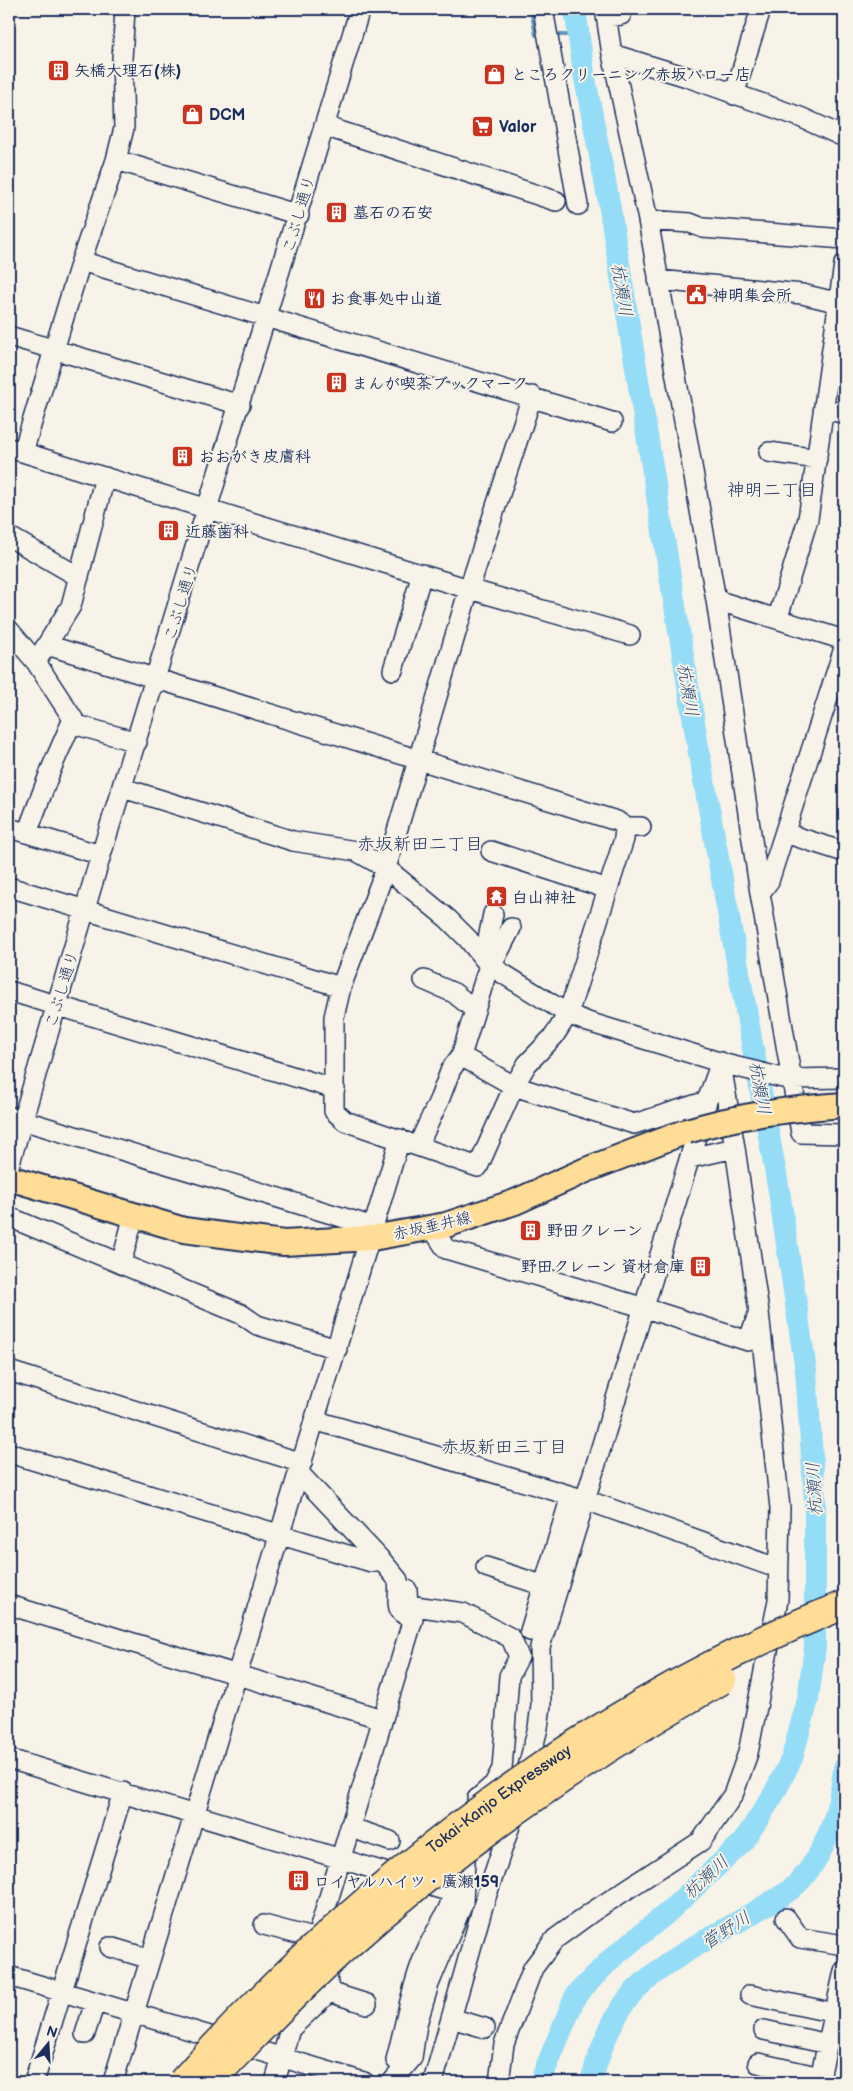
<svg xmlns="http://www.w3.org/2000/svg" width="853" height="2091" font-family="'Balsamiq Sans','Klee One',sans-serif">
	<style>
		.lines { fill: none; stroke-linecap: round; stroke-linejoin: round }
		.stream { stroke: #6497ba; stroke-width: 4 }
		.river { stroke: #95dcf7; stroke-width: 22 }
		.minor-casing { stroke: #1b2f5e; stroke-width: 22 }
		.major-casing { stroke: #1b2f5e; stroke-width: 28 }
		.minor { stroke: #f7f3e8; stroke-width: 19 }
		.major { stroke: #ffdd96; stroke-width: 24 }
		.major-bridge-casing { stroke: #1b2f5e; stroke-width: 28; stroke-linecap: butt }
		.highway-bridge-casing { stroke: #1b2f5e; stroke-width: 31; stroke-linecap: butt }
		.major-bridge { stroke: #ffdd96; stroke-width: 24 }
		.highway-bridge { stroke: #ffdd96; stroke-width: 28 }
		.labels { text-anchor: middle; stroke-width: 4; stroke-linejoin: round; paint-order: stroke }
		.poi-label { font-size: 16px; font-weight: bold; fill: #1b2f5e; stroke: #f7f3e8; text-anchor: start }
		.street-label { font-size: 16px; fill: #1b2f5e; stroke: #f7f3e8 }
		.water-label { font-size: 18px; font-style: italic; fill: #33527d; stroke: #f7f3e8 }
		.neighbourhood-label { font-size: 18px; fill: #1b2f5e; stroke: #f7f3e8 }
	</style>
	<rect width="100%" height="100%" fill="#f7f3e8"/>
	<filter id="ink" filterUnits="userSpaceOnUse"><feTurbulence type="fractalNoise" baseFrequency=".02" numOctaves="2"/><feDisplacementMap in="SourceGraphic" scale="10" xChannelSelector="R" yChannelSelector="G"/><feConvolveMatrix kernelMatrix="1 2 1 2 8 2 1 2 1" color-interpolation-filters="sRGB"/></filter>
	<g filter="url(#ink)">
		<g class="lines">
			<!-- stream -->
			<path class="stream" d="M531,9L536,35H542
				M554,35H579"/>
			<!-- river -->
			<path class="river" d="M540,2082L576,1995L612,1958L666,1914L743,1842L774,1794L792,1758L808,1699L815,1647V1501L806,1371L779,1191L700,759L608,197L584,74L575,9
				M591,2082C601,2047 614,2008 643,1983C676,1954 720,1933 758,1910C770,1902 786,1895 796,1885C826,1855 840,1810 844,1768"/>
			<defs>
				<path id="minor" d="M543,9L578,205
					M605,9L612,54L648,220L716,600L760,893L801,1133L844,1134
					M607,17L621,15L620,9
					M612,54L687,77L800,117L844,137
					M734,95L761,9
					M324,126L556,201
					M116,160L299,215
					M648,220L690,223L703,228L844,239
					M81,261L612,422
					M658,280L802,294L844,304
					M9,336L240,405
					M532,396L469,589L386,868L341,987L334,1017V1111L345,1121L478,1167L514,1086L527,1064L554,1036L568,1014L624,839L625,827
					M824,408L844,414
					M9,448L469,589L630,635
					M23,452L81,261L116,160L124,128L122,59L125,9
					M769,452L817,459
					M10,537L79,577
					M716,600L844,640
					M778,617L808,519L844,264
					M9,630L36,662L77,725L137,742
					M47,645L617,821L625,827H641
					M36,662L71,606L105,477
					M393,670L422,574
					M123,788L293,841L356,851L386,868L448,919L468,939L489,965L568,1014L588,1022L729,1065L783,1078L792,1079L844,1078
					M9,828L101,855
					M27,833L52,767L73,719
					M785,833L844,852
					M491,851L608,889
					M9,887L341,987
					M760,893L769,881L844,648
					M484,959L493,914
					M491,967L511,928
					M424,980L454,993L475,1010
					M9,991L335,1089
					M461,1056L489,965
					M9,1116L361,1223L372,1238
					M418,1146L440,1098L451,1069L461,1056L514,1086L634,1124L707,1101L721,1062
					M690,1158L735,1148L721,1064
					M9,1166L101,855L360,9
					M9,1217L241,1314L257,1325L337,1349
					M432,1228L446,1249L645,1308L748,1341L759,1312L735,1148
					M121,1264L134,1215
					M9,1371L302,1463
					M314,1420L586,1500L768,1565
					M9,1453L371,1562H383L398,1580C401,1598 390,1611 413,1619L314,1947
					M299,1473L383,1562
					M486,1567L545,1586
					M407,1590L408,1605L463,1613L511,1638L519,1657L509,1676L502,1769L494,1784L477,1799
					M9,1605L382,1719
					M530,1631L571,1496
					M9,1759L454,1893C449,1912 438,1927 429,1945C412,1981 406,2022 396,2060
					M524,1782L538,1728L541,1705L540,1647L707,1101
					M349,1827L390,1841
					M786,1918L800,1938L844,1945
					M264,1925L316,1939
					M110,1947L150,1959
					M9,1976L364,2082
					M329,1992L367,2004
					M750,1995L835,2013
					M451,2018L485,2028
					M290,2029L329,1992L325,1956
					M764,2030L828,2044
					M85,2034L95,2002
					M758,2063L821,2077
					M34,2082L123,1792
					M113,2082L400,1139
					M275,2082L301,1990
					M392,2082L412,2058L417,2024L429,1984L463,1903L466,1840
					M433,2082L483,1906L515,1811
					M499,2082L504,2044L533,1968L555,1939L592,1912L701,1841L733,1795L748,1753L778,1600L780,1508L759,1312
					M819,2082L844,1971"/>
				<path id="major" d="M9,1178L184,1230L284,1243L372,1238L446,1225L515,1202L586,1170L687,1131"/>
			</defs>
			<!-- minor casing -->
			<use href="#minor" class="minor-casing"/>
			<!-- major casing -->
			<use href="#major" class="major-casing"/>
			<!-- minor -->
			<use href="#minor" class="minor"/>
			<!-- major -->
			<use href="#major" class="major"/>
			<defs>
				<path id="major-bridge" d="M687,1131C739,1115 790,1109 844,1105"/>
				<g id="highway-bridge">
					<path id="s1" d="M182,2082C362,1881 593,1704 844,1605"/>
					<path d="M210,2082C253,2036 297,1991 343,1949C459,1845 587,1756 722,1680"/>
				</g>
			</defs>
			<!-- major-bridge casing -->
			<use href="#major-bridge" class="major-bridge-casing"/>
			<!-- highway-bridge casing -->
			<use href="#highway-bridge" class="highway-bridge-casing"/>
			<!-- major-bridge -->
			<use href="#major-bridge" class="major-bridge"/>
			<!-- highway-bridge -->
			<use href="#highway-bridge" class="highway-bridge"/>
		</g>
	</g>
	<!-- icons -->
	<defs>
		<symbol id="building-square" viewBox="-11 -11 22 22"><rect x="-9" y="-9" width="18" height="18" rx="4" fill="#c8321e" stroke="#f7f3e8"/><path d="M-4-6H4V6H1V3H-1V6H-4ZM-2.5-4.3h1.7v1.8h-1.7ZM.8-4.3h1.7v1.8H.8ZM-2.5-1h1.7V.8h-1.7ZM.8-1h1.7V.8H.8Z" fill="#fff"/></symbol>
		<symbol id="shop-square" viewBox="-11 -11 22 22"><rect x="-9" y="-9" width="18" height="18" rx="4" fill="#c8321e" stroke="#f7f3e8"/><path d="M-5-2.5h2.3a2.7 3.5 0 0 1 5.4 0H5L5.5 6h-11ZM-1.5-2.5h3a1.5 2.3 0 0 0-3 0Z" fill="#fff"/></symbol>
		<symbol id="supermarket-square" viewBox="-11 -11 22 22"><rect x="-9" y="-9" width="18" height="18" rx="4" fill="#c8321e" stroke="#f7f3e8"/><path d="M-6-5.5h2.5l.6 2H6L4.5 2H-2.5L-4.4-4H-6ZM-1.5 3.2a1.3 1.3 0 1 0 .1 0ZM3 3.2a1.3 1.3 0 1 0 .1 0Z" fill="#fff"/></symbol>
		<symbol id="civic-square" viewBox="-11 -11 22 22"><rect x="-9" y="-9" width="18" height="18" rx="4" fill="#c8321e" stroke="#f7f3e8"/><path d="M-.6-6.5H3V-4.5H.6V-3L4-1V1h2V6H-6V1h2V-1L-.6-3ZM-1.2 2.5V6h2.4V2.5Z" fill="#fff"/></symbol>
		<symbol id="restaurant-square" viewBox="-11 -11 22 22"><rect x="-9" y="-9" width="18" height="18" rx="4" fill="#c8321e" stroke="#f7f3e8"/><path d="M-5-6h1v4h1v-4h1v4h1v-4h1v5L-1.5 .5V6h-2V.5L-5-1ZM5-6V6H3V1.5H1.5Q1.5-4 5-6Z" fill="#fff"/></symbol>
		<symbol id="temple-square" viewBox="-11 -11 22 22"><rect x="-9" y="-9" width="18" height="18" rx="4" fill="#c8321e" stroke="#f7f3e8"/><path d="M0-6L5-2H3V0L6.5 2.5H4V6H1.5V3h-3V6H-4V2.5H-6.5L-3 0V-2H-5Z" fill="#fff"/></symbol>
	</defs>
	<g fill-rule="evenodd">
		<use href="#building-square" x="46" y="58" width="25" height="25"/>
		<use href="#shop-square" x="482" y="62" width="25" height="25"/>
		<use href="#shop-square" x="180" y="102" width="25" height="25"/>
		<use href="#supermarket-square" x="470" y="114" width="25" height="25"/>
		<use href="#building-square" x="324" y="200" width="25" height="25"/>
		<use href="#civic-square" x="684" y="282" width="25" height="25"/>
		<use href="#restaurant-square" x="302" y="286" width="25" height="25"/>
		<use href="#building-square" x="324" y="370" width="25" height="25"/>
		<use href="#building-square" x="170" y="444" width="25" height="25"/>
		<use href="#building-square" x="156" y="518" width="25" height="25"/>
		<use href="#temple-square" x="484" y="884" width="25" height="25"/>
		<use href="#building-square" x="518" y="1218" width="25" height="25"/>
		<use href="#building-square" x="688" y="1254" width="25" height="25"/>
		<use href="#building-square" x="286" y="1868" width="25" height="25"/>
	</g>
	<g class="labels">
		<!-- poi labels -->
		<g class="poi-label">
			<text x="74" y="76">矢橋大理石(株)</text>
			<text x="511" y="80">ところクリーニング赤坂バロー店</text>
			<text x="209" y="120">DCM</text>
			<text x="499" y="132">Valor</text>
			<text x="353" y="218">墓石の石安</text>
			<text x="712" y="301">神明集会所</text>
			<text x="330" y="304">お食事処中山道</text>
			<text x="352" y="389">まんが喫茶ブックマーク</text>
			<text x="199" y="462">おおがき皮膚科</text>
			<text x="185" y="537">近藤歯科</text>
			<text x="512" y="903">白山神社</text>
			<text x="547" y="1236">野田クレーン</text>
			<text x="685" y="1272" text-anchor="end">野田クレーン 資材倉庫</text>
			<text x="314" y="1887">ロイヤルハイツ・廣瀬159</text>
		</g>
		<!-- street labels -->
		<g class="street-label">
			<text transform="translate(298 214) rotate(-74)" y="6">こぶし通り</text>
			<text transform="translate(180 602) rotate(-73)" y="6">こぶし通り</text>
			<text transform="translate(61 989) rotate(-73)" y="6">こぶし通り</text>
			<text transform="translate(432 1225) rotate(-13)" y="6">赤坂垂井線</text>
			<text dy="6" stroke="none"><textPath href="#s1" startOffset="426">Tokai-Kanjo Expressway</textPath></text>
		</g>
		<!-- water labels -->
		<g class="water-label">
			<text transform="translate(622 290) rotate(81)" y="6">杭瀬川</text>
			<text transform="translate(688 690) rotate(81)" y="6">杭瀬川</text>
			<text transform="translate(760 1088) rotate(80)" y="6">杭瀬川</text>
			<text transform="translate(814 1489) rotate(-93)" y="6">杭瀬川</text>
			<text transform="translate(706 1877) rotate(-43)" y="6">杭瀬川</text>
			<text transform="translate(726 1930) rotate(-33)" y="6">菅野川</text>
		</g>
		<!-- neighbourhood labels -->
		<g class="neighbourhood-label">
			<text x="772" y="496">神明二丁目</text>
			<text x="420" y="850">赤坂新田二丁目</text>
			<text x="504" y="1453">赤坂新田三丁目</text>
		</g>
	</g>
	<!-- margin -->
	<rect width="853" height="2091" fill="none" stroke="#f7f3e8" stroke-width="30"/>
	<rect x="15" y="15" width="823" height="2061" fill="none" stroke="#1b2f5e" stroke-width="2" filter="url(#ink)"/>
	<!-- north arrow -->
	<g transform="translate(48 2044) rotate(18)" stroke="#f7f3e8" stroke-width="4" paint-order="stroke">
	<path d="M0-4L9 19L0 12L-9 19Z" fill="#1b2f5e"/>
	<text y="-8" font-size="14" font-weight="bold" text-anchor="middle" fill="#1b2f5e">N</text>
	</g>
</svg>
